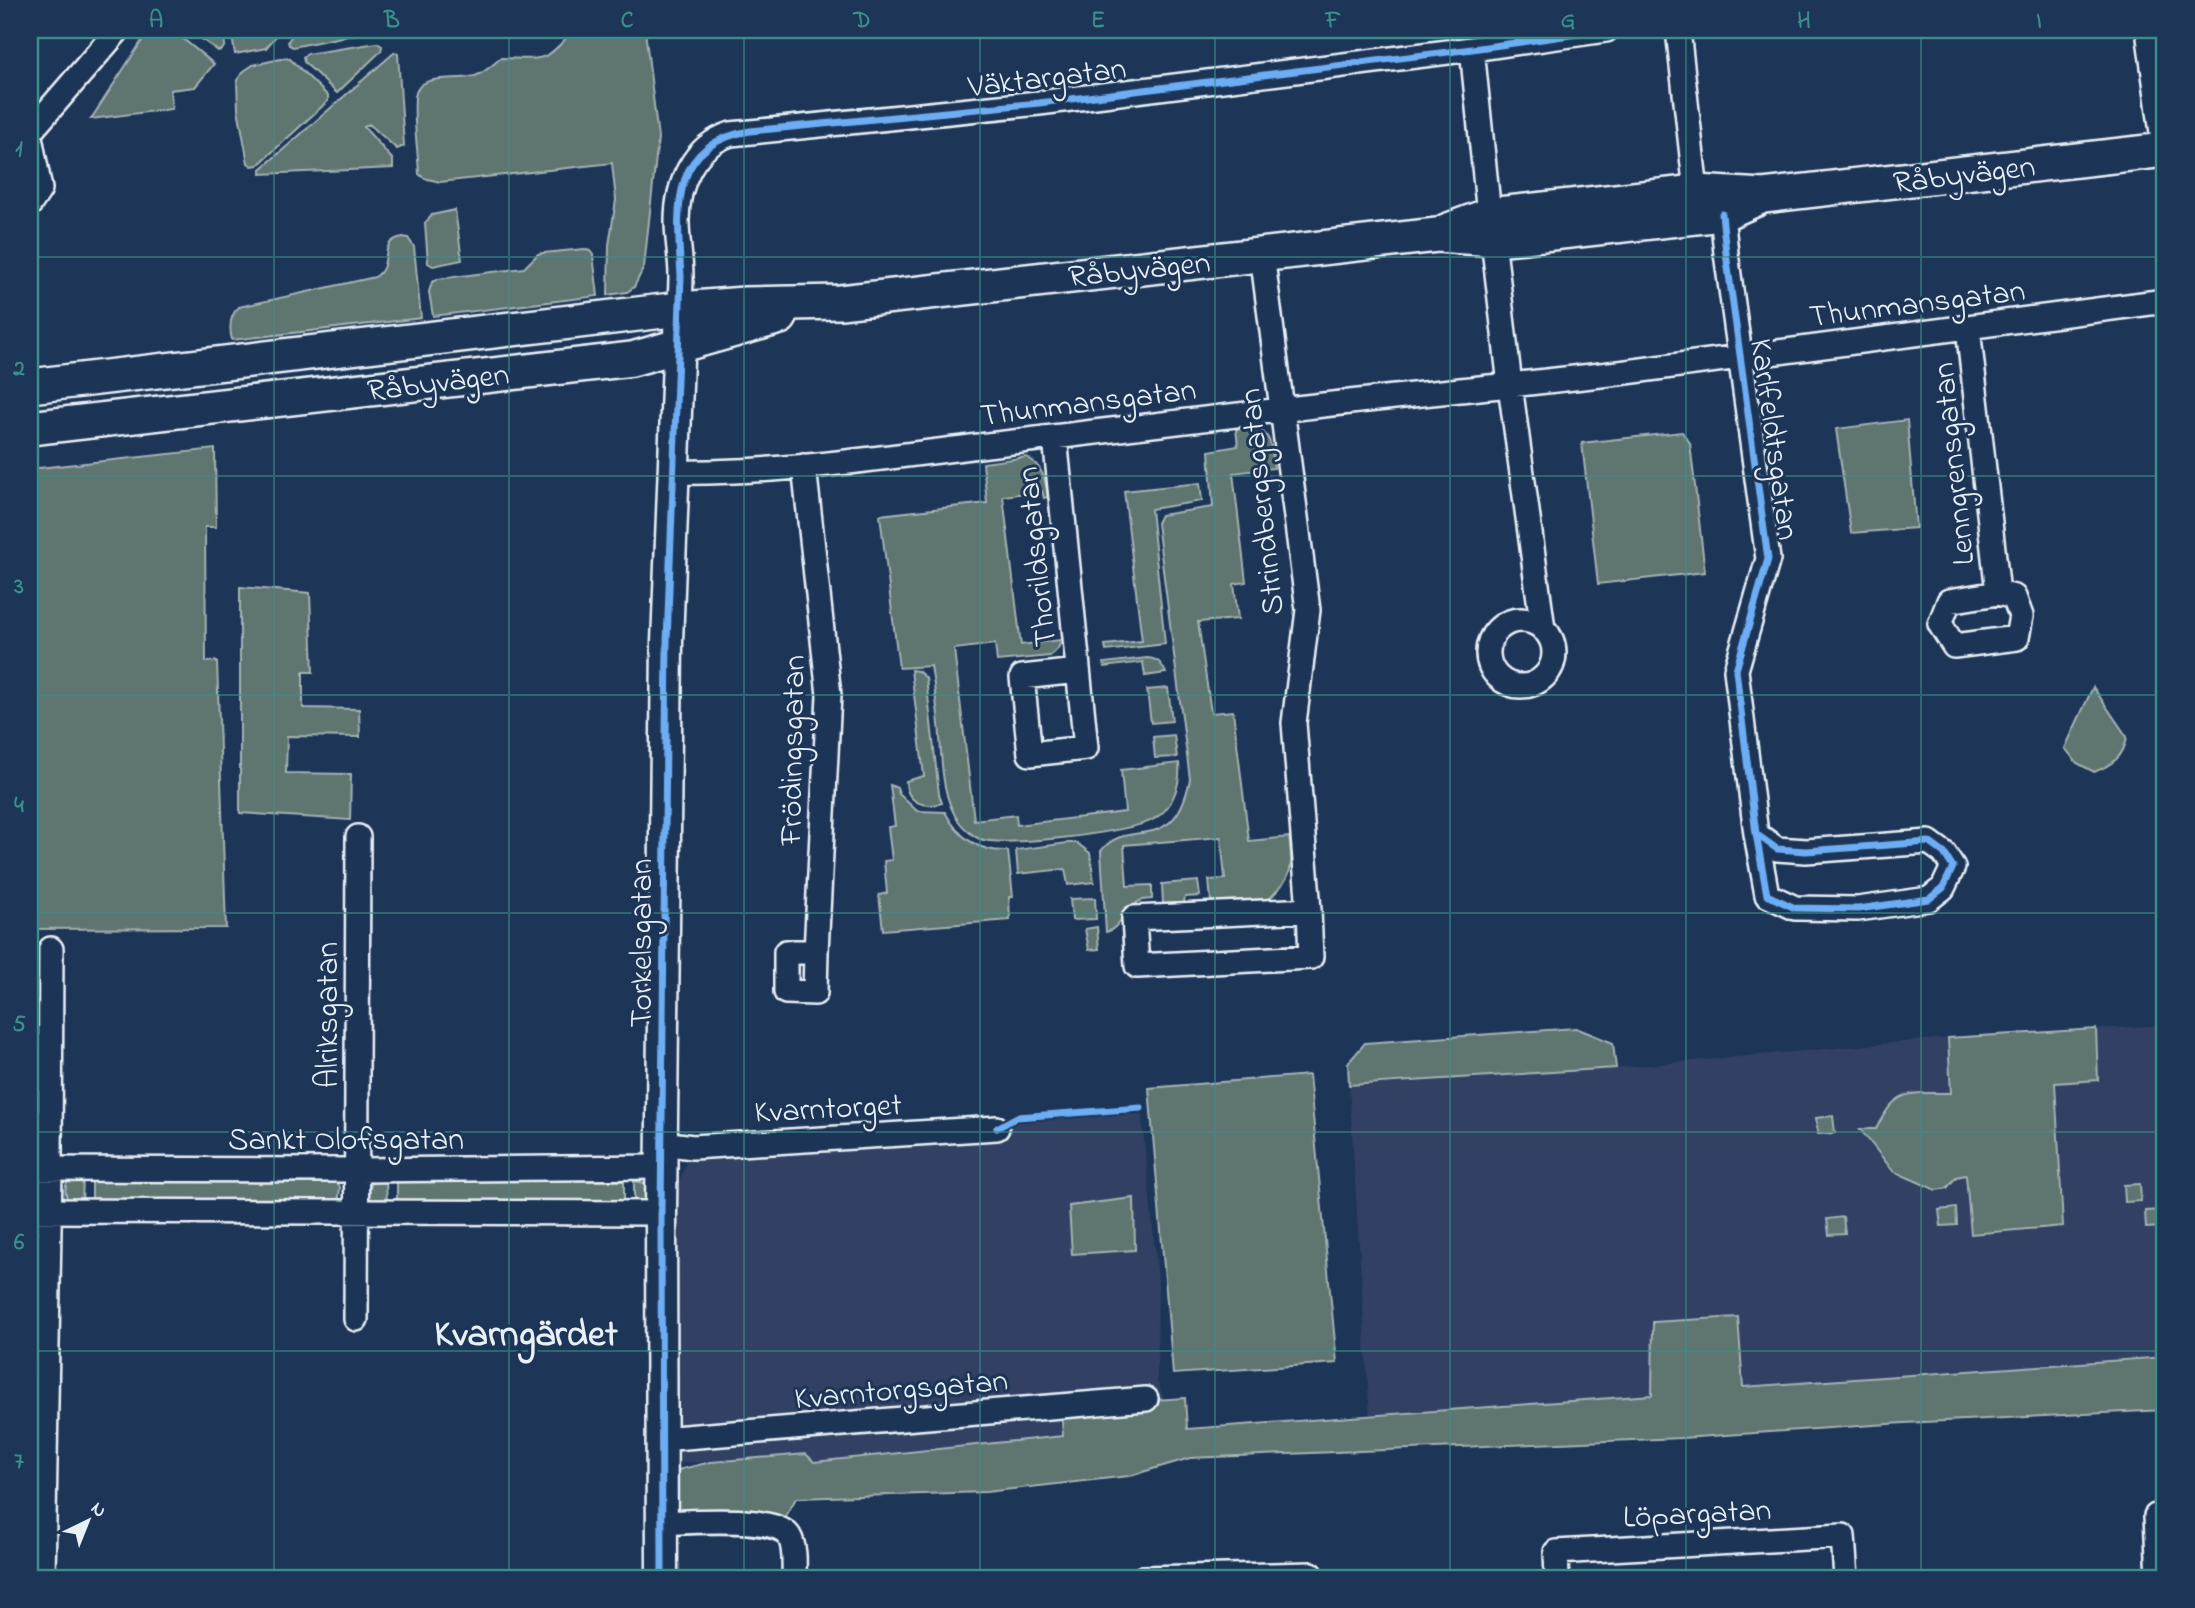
<svg xmlns="http://www.w3.org/2000/svg" width="2195" height="1608" font-family="'Indie Flower',sans-serif">
	<style>
		.built { fill: #304164 }
		.green { fill: #5e746f; stroke: #a3b2b4; stroke-width: 2 }
		.lines { fill: none; stroke-linecap: round; stroke-linejoin: round }
		.minor-casing { stroke: #e8f1f8; stroke-width: 28 }
		.tertiary-casing { stroke: #e8f1f8; stroke-width: 35 }
		.secondary-casing { stroke: #e8f1f8; stroke-width: 38 }
		.minor { stroke: #1d3557; stroke-width: 23 }
		.tertiary { stroke: #1d3557; stroke-width: 30 }
		.secondary { stroke: #1d3557; stroke-width: 33 }
		.cycleway-casing { stroke: #1d3557; stroke-width: 11 }
		.cycleway { stroke: #6dadf4; stroke-width: 7 }
		.grid { fill: none; stroke: #3a8f8a; stroke-width: 2; stroke-opacity: 0.55 }
		.labels { text-anchor: middle; stroke-width: 6; stroke-linejoin: round; paint-order: stroke }
		.street-label { font-size: 32px; fill: #e8f1f8; stroke: #1d3557 }
		.district-label { font-size: 38px; font-weight: bold; fill: #e8f1f8; stroke: #1d3557 }
		.neatline { fill: none; stroke: #3a8f8a; stroke-width: 2.5 }
		.grid-label { font-size: 23px; text-anchor: middle; font-weight: bold; fill: #3a8f8a }
	</style>
	<rect width="100%" height="100%" fill="#1d3557"/>
	<filter id="ink" filterUnits="userSpaceOnUse"><feTurbulence type="fractalNoise" baseFrequency=".0143" numOctaves="2"/><feDisplacementMap in="SourceGraphic" scale="14" xChannelSelector="R" yChannelSelector="G"/><feConvolveMatrix kernelMatrix="1 2 1 2 8 2 1 2 1" color-interpolation-filters="sRGB"/></filter>
	<g filter="url(#ink)">
		<!-- built -->
		<path class="built" d="M2165,1025V1367L1370,1420L1349,1085L1616,1068L1935,1039Z
			M1141,1108L1158,1279L1157,1380L1179,1442L813,1462L806,1454L671,1464L670,1203L693,1147L997,1128L1017,1117Z"/>
		<!-- green -->
		<path class="green" d="M149,30H172L214,64L195,87L170,90L172,109L91,119Z
			M189,30H223L225,45L222,50L218,51Z
			M231,30H281L266,48L235,54Z
			M296,30H376L293,47L289,45L288,41Z
			M573,30H645L658,138L644,267L634,287L627,292L608,295L609,245L616,200L612,163L440,182L424,178L419,174C418,150 413,123 415,98C417,71 456,82 475,76C485,73 493,64 501,58C544,59 545,64 573,30Z
			M893,30H960L894,38Z
			M377,43L382,46L381,51L337,93L304,62L303,57L307,54Z
			M395,52L398,54L404,146L397,149L369,124L364,127L393,160V168L261,174V169Z
			M285,58L290,59L325,93L328,96V101L258,165L252,166L248,163L238,109L237,80L244,71L253,65Z
			M455,210L462,260L433,266L428,263L425,223L432,215Z
			M403,237L408,238L414,247L421,318L232,340C229,328 229,316 239,307L375,277C394,266 376,241 403,237Z
			M584,249L590,251L593,255L598,296L433,316L429,292L432,282L438,279L524,268L538,254L543,253Z
			M1907,420L1916,528L1851,533L1836,429Z
			M1254,428C1273,433 1272,451 1274,468L1233,473L1246,582L1234,584L1238,619L1198,622L1211,713L1233,711L1249,841L1289,837C1293,869 1293,876 1269,899L1211,902L1209,880L1225,879L1221,837L1124,845L1127,886L1152,885V899C1148,900 1143,899 1140,901C1127,906 1119,930 1106,932L1101,851C1129,815 1174,859 1190,779L1157,523L1161,515L1213,507L1209,451L1238,446L1236,429Z
			M1682,432L1690,443L1705,572L1598,584L1582,443Z
			M215,449L216,527H205L206,662L217,661L226,928L30,929V469Z
			M1027,457C1043,467 1045,478 1048,497L1044,498L1042,491L1003,496L1021,645L1061,640C1060,648 1056,652 1050,656L997,661L995,644L954,649L974,820L1016,815L1017,825L1125,812L1121,770L1179,763C1181,783 1173,809 1154,819C1134,832 1003,848 980,839C974,837 964,828 960,823C940,797 942,755 939,724C937,705 934,685 931,666L899,668L880,515L987,503L983,463Z
			M1200,483L1202,501L1151,509L1165,644L1106,651L1105,645L1142,641L1124,491Z
			M240,587L310,593L313,672H303V708L359,709L360,737L287,736L286,773L351,774L350,820L240,813Z
			M1147,658C1159,659 1161,663 1166,673L1145,676L1143,662L1105,667L1104,663Z
			M911,670L918,671L926,678L939,794L942,803C924,809 906,802 906,781L924,776Z
			M2093,687L2127,737C2124,757 2112,765 2094,772L2077,763L2065,748Z
			M1168,688L1172,721L1151,723L1147,690Z
			M1174,735L1177,757L1155,758L1153,737Z
			M890,785L897,788L899,794L917,811L945,812C958,837 979,852 1008,851L1013,897H1009L1010,920L883,930L879,895L887,893L884,861L892,860L888,827L895,826Z
			M1068,843H1077L1090,853L1094,882L1068,885L1065,869L1018,874L1016,850Z
			M1198,881L1200,896L1185,897L1184,903L1163,904L1162,884Z
			M1095,898L1096,919L1072,920L1070,899Z
			M1097,927L1099,949L1089,950L1085,929Z
			M1576,1028L1613,1043L1616,1068L1349,1085L1348,1063L1365,1043Z
			M2096,1029L2098,1080L2055,1083L2063,1226L1971,1234L1966,1175L1956,1177L1947,1188L1936,1190L1893,1171L1860,1129H1876C1897,1086 1909,1094 1951,1093L1948,1038Z
			M1309,1075L1337,1363L1173,1374L1149,1088Z
			M1833,1116L1835,1133L1818,1134L1816,1118Z
			M83,1176L82,1204L69,1202C64,1194 64,1187 69,1179Z
			M92,1176L335,1180L340,1187L339,1197L335,1202H92Z
			M386,1179L387,1204L371,1201C366,1193 369,1186 375,1180Z
			M397,1179L624,1181V1208L397,1205Z
			M634,1181L645,1183L648,1197L640,1205L634,1206Z
			M2140,1184L2141,1201L2125,1202L2124,1185Z
			M1134,1198L1135,1250L1072,1254L1069,1206Z
			M1956,1208L1957,1225L1941,1226L1939,1210Z
			M2162,1210V1227L2146,1228L2145,1211Z
			M1843,1217L1845,1234L1829,1235L1827,1219Z
			M1738,1317L1743,1387L2165,1357V1410L1904,1423L1682,1438L1190,1458L1129,1476L986,1492L796,1498L780,1527L662,1523L661,1474L711,1462L806,1454L814,1462L1063,1436L1061,1406L1185,1398L1187,1429L1652,1395L1653,1322Z"/>
		<g class="lines">
			<defs>
				<path id="minor" d="M1678,30L1696,192
					M2148,30L2165,155
					M1472,49L1489,215
					M30,132L118,30
					M30,137L40,189L30,204
					M1722,214L1726,253L1768,559L1736,670L1756,834L1767,895L1795,908L1858,909L1929,899L1943,888L1953,867L1944,853L1929,842L1806,851L1777,849L1756,834
					M1493,239L1510,385L1619,373L2165,301
					M1262,254L1308,610L1294,723L1309,910L1134,918L1137,966L1311,957L1309,910
					M680,309C680,298 681,287 681,276C681,258 677,240 677,221C677,184 693,146 731,134L1039,103L1472,49L1606,30
					M1968,328L1998,593L2014,597L2021,616L2017,638L1954,646L1940,624L1949,601L1998,593
					M1055,437L1086,748L1030,754L1022,677L1078,671
					M804,466L829,695L816,952H786V992L815,993L816,952
					M673,472C775,474 878,458 979,446C1156,425 1333,402 1510,385L1543,629
					M1488 653a33 33 0 1 1 66 0a33 33 0 1 1-66 0Z
					M662,1143L693,1147L997,1128
					M30,1169L357,1170L662,1167
					M30,1211L661,1213
					M356,1319L358,837
					M661,1439L1146,1399
					M662,1523C687,1522 776,1515 789,1536C796,1548 794,1565 794,1578
					M43,1578L50,1170L51,949
					M1143,1578L1311,1574V1578
					M1557,1578L1556,1552L1843,1536L1846,1578
					M2159,1578L2156,1516H2165"/>
				<path id="tertiary" d="M662,1578L661,1213L667,642L680,309"/>
				<path id="secondary" d="M1446,231L1489,215L1696,192L1763,196L2165,150
					M30,386L680,309L745,304L840,302L1437,235L1493,239L1525,236L1722,214L1763,196
					M30,428L632,359L780,317"/>
			</defs>
			<!-- minor casing -->
			<use href="#minor" class="minor-casing"/>
			<!-- tertiary casing -->
			<use href="#tertiary" class="tertiary-casing"/>
			<!-- secondary casing -->
			<use href="#secondary" class="secondary-casing"/>
			<!-- minor -->
			<use href="#minor" class="minor"/>
			<!-- tertiary -->
			<use href="#tertiary" class="tertiary"/>
			<!-- secondary -->
			<use href="#secondary" class="secondary"/>
			<defs>
				<path id="cycleway" d="M1722,214L1726,253L1768,559L1736,670L1756,834L1767,895L1795,908L1858,909L1929,899L1943,888L1953,867L1944,853L1929,842L1806,851L1777,849L1756,834
					M997,1128L1017,1117L1141,1108
					M662,1578L661,1213L667,642L681,276C677,212 668,144 750,131L1039,103L1472,49L1606,30"/>
			</defs>
			<!-- cycleway casing -->
			<use href="#cycleway" class="cycleway-casing"/>
			<!-- cycleway -->
			<use href="#cycleway" class="cycleway"/>
		</g>
	</g>
	<!-- grid -->
	<path class="grid" d="M274,30V1578M509,30V1578M744,30V1578M980,30V1578M1215,30V1578M1450,30V1578M1686,30V1578M1921,30V1578M30,257H2165M30,476H2165M30,695H2165M30,913H2165M30,1132H2165M30,1351H2165"/>
	<g class="labels">
		<!-- street labels -->
		<g class="street-label">
			<text transform="translate(1047 76) rotate(-7)" y="11">Väktargatan</text>
			<text transform="translate(1964 173) rotate(-7)" y="11">Råbyvägen</text>
			<text transform="translate(1139 268) rotate(-6)" y="11">Råbyvägen</text>
			<text transform="translate(1917 302) rotate(-7)" y="11">Thunmansgatan</text>
			<text transform="translate(438 381) rotate(-7)" y="11">Råbyvägen</text>
			<text transform="translate(1088 401) rotate(-7)" y="11">Thunmansgatan</text>
			<text transform="translate(1776 439) rotate(82)" y="11">Karlfeldtsgatan</text>
			<text transform="translate(1952 464) rotate(-96)" y="11">Lenngrensgatan</text>
			<text transform="translate(1260 502) rotate(-96)" y="11">Strindbergsgatan</text>
			<text transform="translate(1035 557) rotate(-96)" y="11">Thorildsgatan</text>
			<text transform="translate(791 750) rotate(-89)" y="11">Frödingsgatan</text>
			<text transform="translate(640 943) rotate(-90)" y="11">Torkelsgatan</text>
			<text transform="translate(326 1015) rotate(-90)" y="11">Alriksgatan</text>
			<text transform="translate(828 1107) rotate(-3)" y="11">Kvarntorget</text>
			<text x="346" y="1149">Sankt Olofsgatan</text>
			<text transform="translate(901 1388) rotate(-5)" y="11">Kvarntorgsgatan</text>
			<text transform="translate(1697 1512) rotate(-3)" y="11">Löpargatan</text>
		</g>
		<!-- district labels -->
		<g class="district-label">
			<text x="526" y="1345">Kvarngärdet</text>
		</g>
	</g>
	<!-- margin -->
	<rect width="2195" height="1608" fill="none" stroke="#1d3557" stroke-width="77"/>
	<!-- north arrow -->
	<g transform="translate(88 1521) rotate(43)" stroke="#1d3557" stroke-width="5" paint-order="stroke">
	<path d="M0-5L12 26L0 18L-12 26Z" fill="#e8f1f8"/>
	<text y="-10" font-size="19" font-weight="bold" text-anchor="middle" fill="#e8f1f8">N</text>
	</g>
	<rect x="38" y="38" width="2118" height="1532" class="neatline"/>
	<g class="grid-label">
		<text x="156" y="27">A</text>
		<text x="392" y="27">B</text>
		<text x="627" y="27">C</text>
		<text x="862" y="27">D</text>
		<text x="1098" y="27">E</text>
		<text x="1333" y="27">F</text>
		<text x="1568" y="27">G</text>
		<text x="1804" y="27">H</text>
		<text x="2039" y="27">I</text>
		<text x="19" y="156">1</text>
		<text x="19" y="375">2</text>
		<text x="19" y="593">3</text>
		<text x="19" y="812">4</text>
		<text x="19" y="1031">5</text>
		<text x="19" y="1249">6</text>
		<text x="19" y="1468">7</text>
	</g>
</svg>
